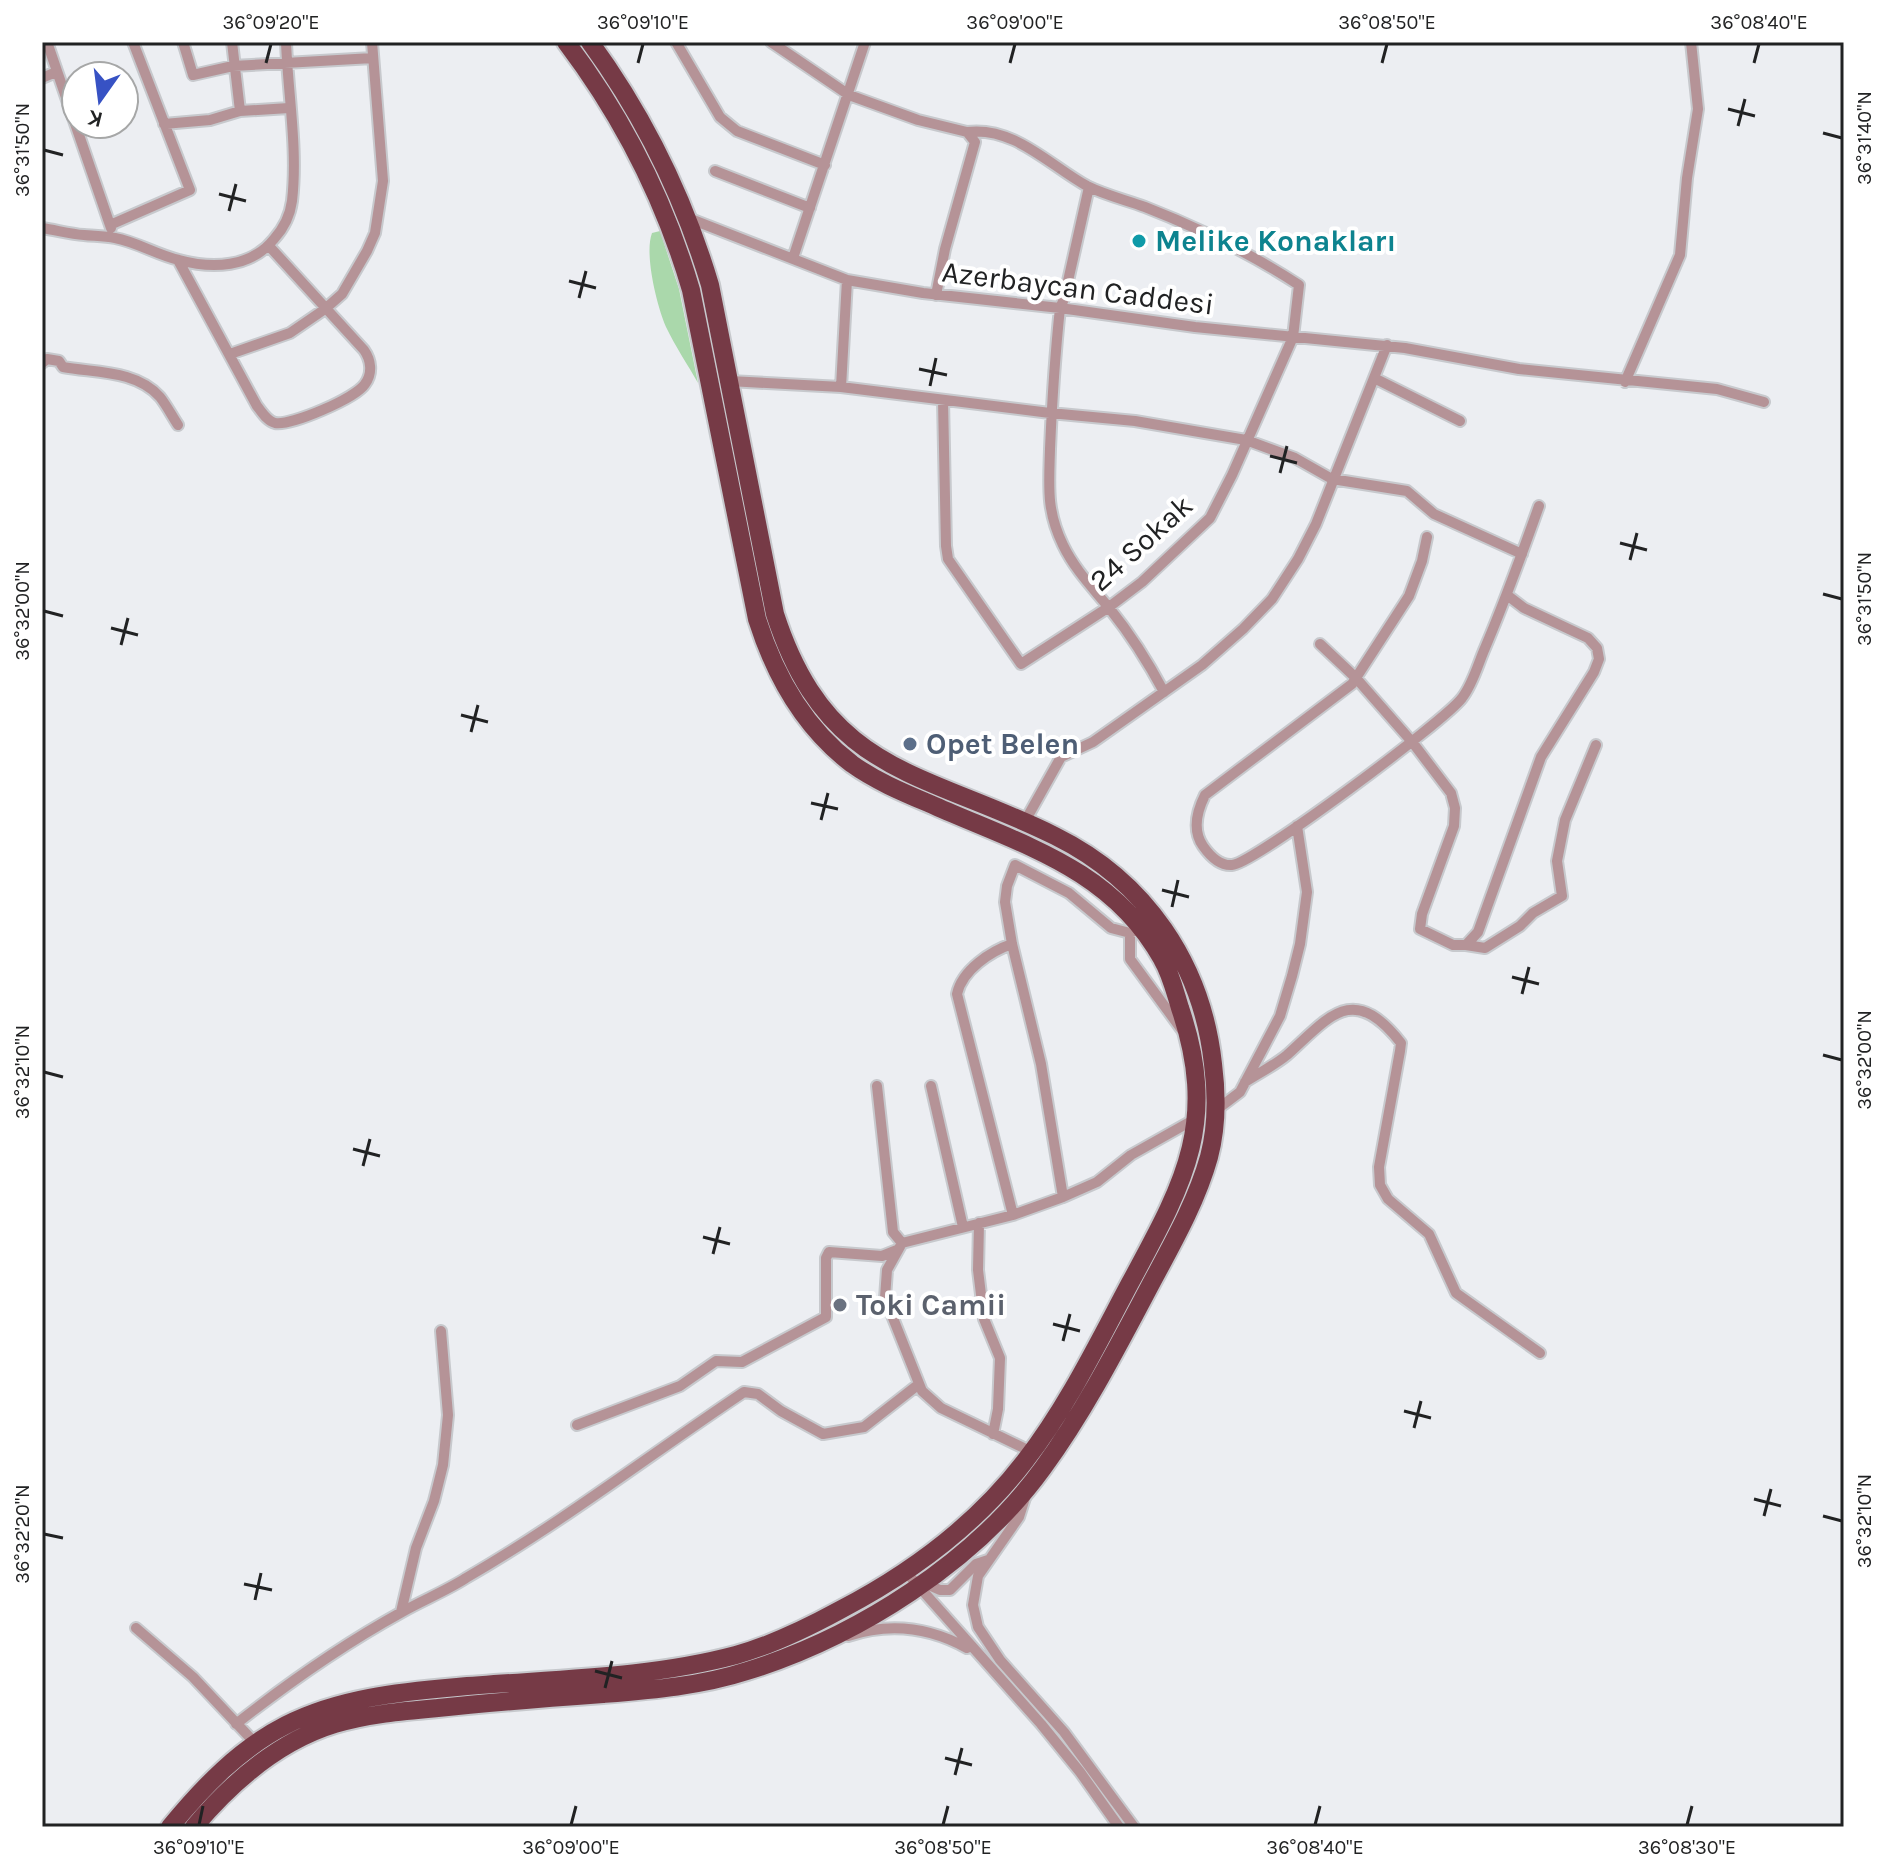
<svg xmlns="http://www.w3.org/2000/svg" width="1886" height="1869" font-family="Karla,sans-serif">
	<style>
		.green { fill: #aad8ab }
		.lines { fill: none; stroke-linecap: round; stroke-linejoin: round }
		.minor-casing { stroke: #c7c9cd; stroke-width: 14 }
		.trunk-casing { stroke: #c7c9cd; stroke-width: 22 }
		.minor { stroke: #b59397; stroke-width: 10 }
		.trunk { stroke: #763a46; stroke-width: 18 }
		.ticks { fill: none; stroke: #212223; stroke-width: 3 }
		.culture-dot { fill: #0f9aa8; stroke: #fff; stroke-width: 3 }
		.service-dot { fill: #5c6f8a; stroke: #fff; stroke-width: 3 }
		.worship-dot { fill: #6b7280; stroke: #fff; stroke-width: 3 }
		.labels { text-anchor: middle; stroke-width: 8; stroke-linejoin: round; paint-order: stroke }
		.culture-label { font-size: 30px; font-weight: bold; fill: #0d838f; stroke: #fff; text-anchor: start }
		.street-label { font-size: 30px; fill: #212223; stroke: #fff }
		.service-label { font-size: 30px; font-weight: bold; fill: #4e5e75; stroke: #fff; text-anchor: start }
		.worship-label { font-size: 30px; font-weight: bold; fill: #5b616d; stroke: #fff; text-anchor: start }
		.neatline { fill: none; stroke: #212223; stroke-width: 3 }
		.ticks-label { font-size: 20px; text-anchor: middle; fill: #212223 }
	</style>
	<rect width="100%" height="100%" fill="#eceef2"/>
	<!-- green -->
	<path class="green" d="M660,231L679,289L698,383C688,365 675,346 666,327C657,306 644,254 652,233Z"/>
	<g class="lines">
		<defs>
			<path id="minor" d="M47,42L111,228
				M183,42L193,75L233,66L373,58
				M232,42L240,111
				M676,42L720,117L737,131L825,165
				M771,42L849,95L918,120L967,132L975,142L945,249L936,295
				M42,78L56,72
				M164,124L210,120L240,111L289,108
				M715,171L810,208
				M1089,187L1064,299L1060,308C1055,355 1052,402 1050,449C1049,486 1046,510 1063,545C1075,570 1093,588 1110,609C1131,635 1148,662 1164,692
				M688,218L847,280L923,293L1060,308L1195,327L1405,348L1519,369L1717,389L1764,402
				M110,225L190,190L133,42
				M42,228C56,230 70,234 84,235C94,236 105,236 115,238C137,242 157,255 179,260C212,269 251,268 274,239C284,228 290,216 292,201C298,149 288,95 286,42
				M793,258L865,42
				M178,260L257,406C262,412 267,421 275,423C291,426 356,398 365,384C373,373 371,360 364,350L269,246
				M230,354L290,333L325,309L342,294L367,251L375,233L383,181L372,42
				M42,363L47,359L59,361L63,367C95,373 136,370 160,397C167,406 172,416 178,425
				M1374,378L1460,421
				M729,381L841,387L1050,413L1135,421L1246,440L1295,458L1332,479L1407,491L1434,514L1522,554
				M1625,382L1680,255L1687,178L1698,109L1691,42
				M841,387L847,280
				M943,400L946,546L948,559L1021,664L1109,607L1142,582L1210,518L1232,475L1293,337L1299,285C1250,253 1199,228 1145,207C1126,200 1105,195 1087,186C1049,165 1014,126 967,132
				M1427,537L1422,561L1409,596L1352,684L1205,795C1197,811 1192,830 1203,846C1210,856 1219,866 1232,865C1253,864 1445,721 1462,698C1473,684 1478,664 1485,648C1505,601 1522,554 1539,506
				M1320,644L1356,678L1413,743L1451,793L1455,808L1454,826L1422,914L1420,929L1453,945H1466L1478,932L1541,757L1594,672L1599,659L1597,648L1588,638L1524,608L1507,595
				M1024,823L1061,757L1093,742L1202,665L1243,629L1272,599L1298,559L1316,524L1387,345
				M1130,933V959L1182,1030
				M1012,944C991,951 962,970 957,994L1013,1215
				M1466,945L1485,948L1520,926L1533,913L1562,896L1557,861L1565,820L1596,745
				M1245,1082C1259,1073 1275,1065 1287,1055C1330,1016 1353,982 1401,1043L1400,1051L1379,1167L1380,1185L1388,1199L1429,1234L1456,1293L1540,1353
				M877,1086L893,1232L902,1243
				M931,1086L963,1227
				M1215,1111L1240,1092L1280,1016L1292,976L1300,944L1307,892L1297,826
				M1063,1197L1097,1182L1131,1155L1195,1119
				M979,1223L978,1270L984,1319L1000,1358L998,1409L993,1434
				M577,1425L680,1386L716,1361L742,1362L826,1317V1258L829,1252L882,1256L897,1250
				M1032,1452L941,1408L922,1391L885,1298L887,1270L902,1243L1013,1215L1063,1197L1041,1064L1012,944L1005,902L1007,886L1015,865L1069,893L1111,928L1130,933L1143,927
				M1025,1498L1019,1517L978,1576L973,1605L978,1627L1000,1660L1064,1732L1134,1827
				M906,1572L1041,1724L1080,1772L1119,1827
				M924,1583L940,1590H950L976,1564L988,1560
				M401,1612L416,1548L434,1501L443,1465L448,1415L441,1331
				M136,1628L193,1677L256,1744
				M848,1636C890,1622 929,1627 967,1648
				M236,1724C288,1683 344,1644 402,1612C423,1600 446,1591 466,1578C563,1522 651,1454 744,1392L758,1394L781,1411L823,1434L864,1427L919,1384"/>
			<path id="trunk" d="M170,1827C203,1787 239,1749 286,1725C339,1698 399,1692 457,1687C549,1679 646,1679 736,1655C772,1645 807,1628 840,1610C911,1573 976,1525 1025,1461C1067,1407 1098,1343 1130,1283C1184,1183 1219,1123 1180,1008C1175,992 1171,974 1162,959C1112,869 1023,845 935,806C907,794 877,782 852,764C803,727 775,676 757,619L691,290C665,201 622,116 566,42
				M194,1827C231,1783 279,1741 335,1724C368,1714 404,1711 438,1708C493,1702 548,1698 603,1694C651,1690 701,1686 747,1671C857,1637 975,1562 1043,1468C1086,1409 1119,1344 1153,1280C1174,1241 1197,1200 1209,1157C1217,1127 1217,1095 1213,1064C1202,964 1146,881 1055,836C924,771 827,775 775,614L710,285C684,198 644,116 590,42"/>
		</defs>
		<!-- minor casing -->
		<use href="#minor" class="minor-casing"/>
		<!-- trunk casing -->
		<use href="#trunk" class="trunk-casing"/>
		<!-- minor -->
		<use href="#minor" class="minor"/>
		<!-- trunk -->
		<use href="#trunk" class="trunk"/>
	</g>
	<!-- ticks -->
	<path class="ticks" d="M266,63L271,44M638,63L643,44M1010,63L1015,44M1382,63L1387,44M1754,63L1759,44M1728,109L1755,116M1738,126L1745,99M1823,133L1842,138M44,150L63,155M219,194L246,201M229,211L236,184M569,281L596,288M579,298L586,271M919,369L947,375M930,386L936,358M1270,456L1297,463M1280,473L1287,446M1620,543L1647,550M1630,560L1637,533M1823,594L1842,599M44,611L63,616M111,628L138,635M121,645L128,618M461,715L488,722M471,732L478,705M811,803L838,809M821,820L828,793M1162,890L1189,897M1172,907L1178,880M1512,977L1539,984M1522,994L1529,967M1823,1055L1842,1060M44,1072L63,1077M353,1149L380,1156M363,1166L370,1139M703,1237L730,1244M713,1254L720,1227M1053,1324L1080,1331M1063,1341L1070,1314M1404,1411L1431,1418M1414,1428L1421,1401M1754,1499L1781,1506M1764,1516L1771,1489M1823,1516L1842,1521M44,1534L63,1538M244,1584L272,1590M255,1600L261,1573M595,1671L622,1678M605,1688L612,1661M945,1758L972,1765M955,1775L962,1748M199,1825L203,1806M571,1825L576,1806M943,1825L948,1806M1315,1825L1320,1806M1687,1825L1692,1806"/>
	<!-- markers -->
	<circle class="culture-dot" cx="1139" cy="241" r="8"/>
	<circle class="service-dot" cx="910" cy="744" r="8"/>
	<circle class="worship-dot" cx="840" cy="1305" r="8"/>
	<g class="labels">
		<!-- culture labels -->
		<g class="culture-label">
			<text x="1155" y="251">Melike Konakları</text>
		</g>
		<!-- street labels -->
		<g class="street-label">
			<text transform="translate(1078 288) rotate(7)" y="10">Azerbaycan Caddesi</text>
			<text transform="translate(1141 543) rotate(-42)" y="10">24 Sokak</text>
		</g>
		<!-- service labels -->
		<g class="service-label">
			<text x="926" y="754">Opet Belen</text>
		</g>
		<!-- worship labels -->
		<g class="worship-label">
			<text x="856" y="1315">Toki Camii</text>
		</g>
	</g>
	<!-- border -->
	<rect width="1886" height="1869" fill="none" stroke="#ffffff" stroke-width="88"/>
	<!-- north arrow -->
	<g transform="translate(100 100) rotate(194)"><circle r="38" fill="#ffffff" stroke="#a6a7a7" stroke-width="2"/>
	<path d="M0-6L14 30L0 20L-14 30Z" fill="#3752c4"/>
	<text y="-12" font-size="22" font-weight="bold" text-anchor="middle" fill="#212223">K</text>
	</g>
	<rect x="44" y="44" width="1798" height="1781" class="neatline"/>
	<g class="ticks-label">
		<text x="271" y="29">36°09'20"E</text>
		<text x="643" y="29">36°09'10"E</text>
		<text x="1015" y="29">36°09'00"E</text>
		<text x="1387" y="29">36°08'50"E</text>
		<text x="1759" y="29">36°08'40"E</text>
		<text transform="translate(1864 138) rotate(-90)" y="7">36°31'40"N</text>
		<text transform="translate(22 150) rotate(-90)" y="7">36°31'50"N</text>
		<text transform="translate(1864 599) rotate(-90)" y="7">36°31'50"N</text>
		<text transform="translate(22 611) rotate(-90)" y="7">36°32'00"N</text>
		<text transform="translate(1864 1060) rotate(-90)" y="7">36°32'00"N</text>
		<text transform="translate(22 1072) rotate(-90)" y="7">36°32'10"N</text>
		<text transform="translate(1864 1521) rotate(-90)" y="7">36°32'10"N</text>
		<text transform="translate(22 1534) rotate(-90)" y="7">36°32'20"N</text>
		<text x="199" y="1854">36°09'10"E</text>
		<text x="571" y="1854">36°09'00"E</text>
		<text x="943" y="1854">36°08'50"E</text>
		<text x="1315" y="1854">36°08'40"E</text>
		<text x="1687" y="1854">36°08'30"E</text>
	</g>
</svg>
